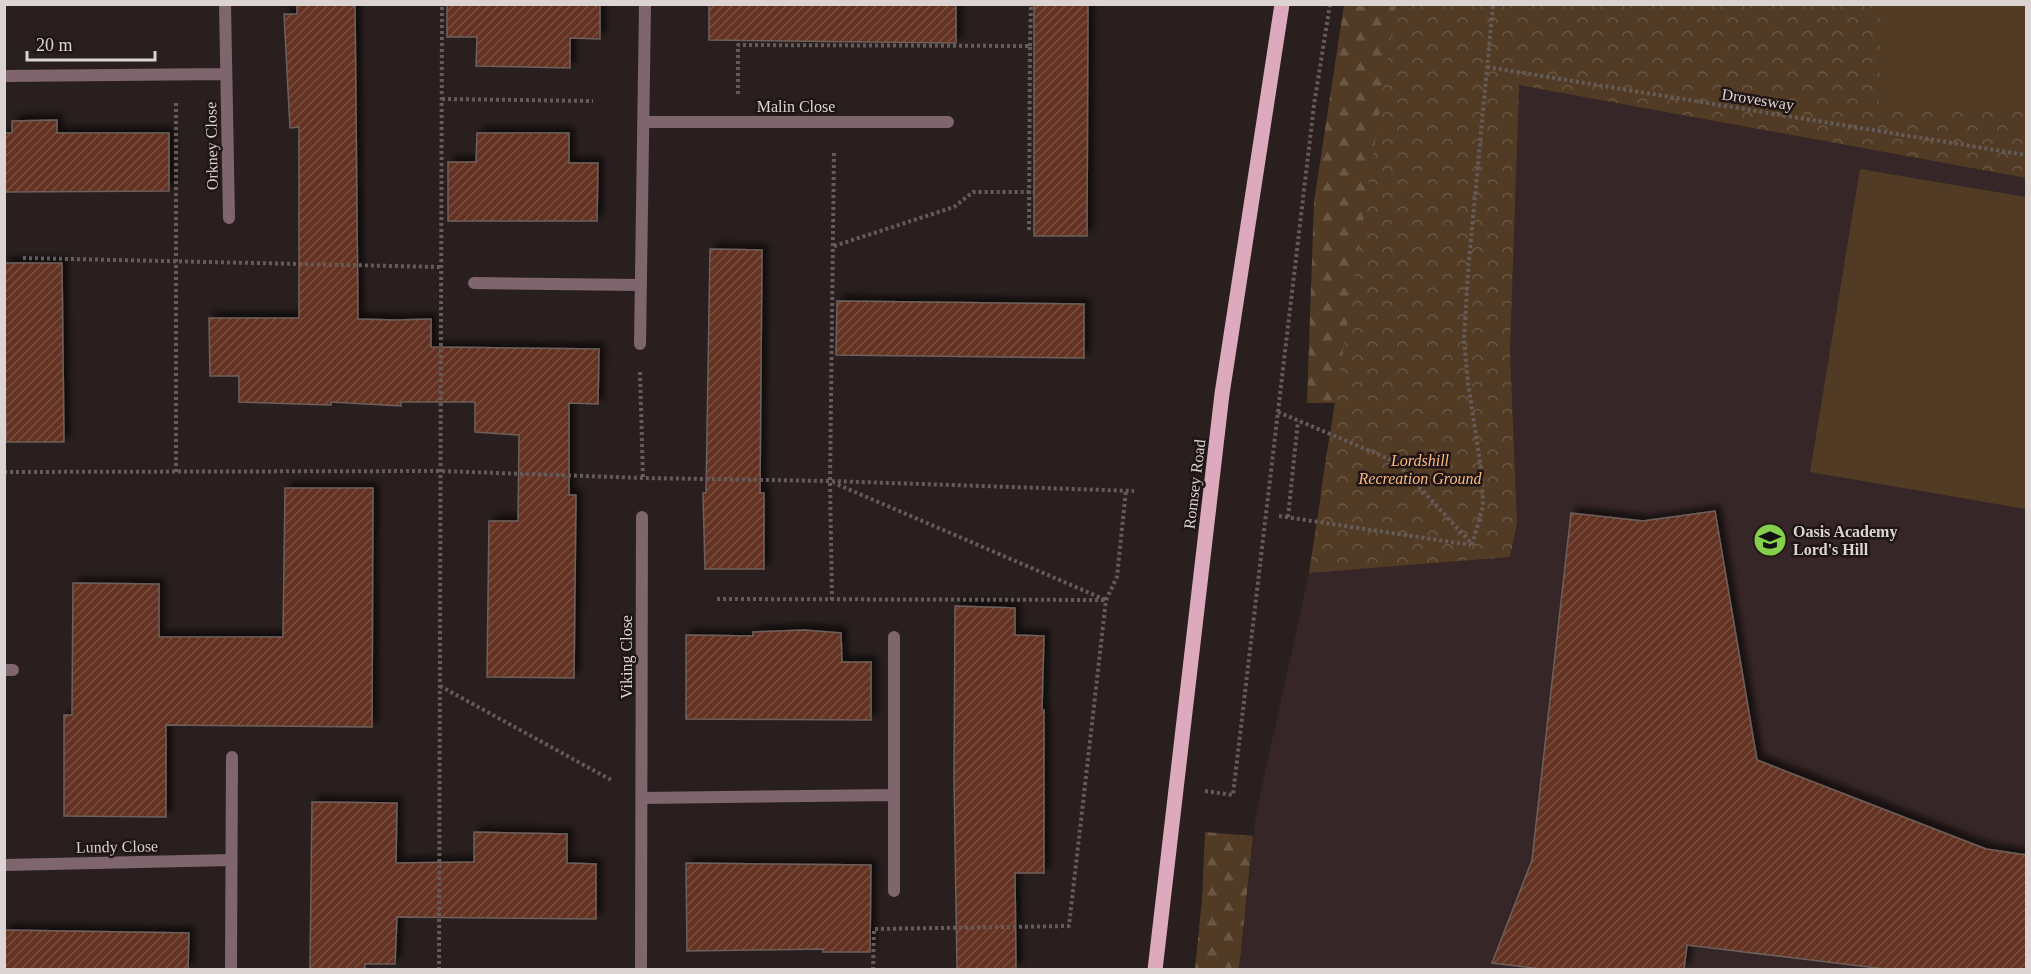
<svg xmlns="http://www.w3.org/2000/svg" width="2031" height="974" font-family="Georgia,serif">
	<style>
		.built { fill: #372627 }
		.forest { fill: url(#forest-firs) }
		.park { fill: url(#park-crowns) }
		.pitch { fill: #523b24 }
		.building { fill: url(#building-hatch); stroke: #6d605b; stroke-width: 1.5; filter: url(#shadow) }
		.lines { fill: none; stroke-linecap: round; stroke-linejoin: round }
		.path { stroke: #655b5a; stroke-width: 4; stroke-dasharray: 3 3; stroke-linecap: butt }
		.street { stroke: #7e656e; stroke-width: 12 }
		.primary { stroke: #dda9bc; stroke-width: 15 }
		.labels { text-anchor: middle; stroke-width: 5; stroke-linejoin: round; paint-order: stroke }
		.street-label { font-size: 16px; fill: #dcd4d3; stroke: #201515 }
		.park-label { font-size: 16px; font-style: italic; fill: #fcbb7e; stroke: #201515 }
		.poi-label { font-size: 16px; font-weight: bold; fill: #dcd4d3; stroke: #201515; text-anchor: start }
	</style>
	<defs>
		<pattern id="forest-firs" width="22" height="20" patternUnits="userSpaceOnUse" patternTransform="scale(1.5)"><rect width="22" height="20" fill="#523b24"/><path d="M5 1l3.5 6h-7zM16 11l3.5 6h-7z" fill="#6a5643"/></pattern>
		<pattern id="park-crowns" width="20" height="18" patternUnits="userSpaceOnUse" patternTransform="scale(1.5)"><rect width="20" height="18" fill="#523b24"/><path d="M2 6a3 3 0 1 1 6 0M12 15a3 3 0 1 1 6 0" fill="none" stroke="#6a5643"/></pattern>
		<pattern id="building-hatch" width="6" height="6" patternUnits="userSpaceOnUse" patternTransform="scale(1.5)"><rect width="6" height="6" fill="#643220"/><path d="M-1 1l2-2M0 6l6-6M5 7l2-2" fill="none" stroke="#7a4f40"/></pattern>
		<filter id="shadow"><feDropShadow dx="5.5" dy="-5.5" stdDeviation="3" flood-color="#0009"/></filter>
	</defs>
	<rect width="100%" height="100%" fill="#2a1f1f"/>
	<!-- built -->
	<path class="built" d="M1518,85L2026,178V969L1239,970L1256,814L1309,573L1510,557L1517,523L1510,350Z"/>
	<!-- forest -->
	<path class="forest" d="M1344,5H1458L1320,497L1335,403H1307L1314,202Z
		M1205,832L1253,836L1239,969H1195L1202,900Z"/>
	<!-- park -->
	<path class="park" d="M1396,5H2026V178L1519,85L1510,350L1517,523L1510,557L1309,573Z"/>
	<!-- pitch -->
	<path class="pitch" d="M1881,5H2026V106L1879,103Z
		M1860,169L2026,197V509L1810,472Z"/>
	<!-- building -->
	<path class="building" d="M297,4H355L358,319L395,320L431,319V347L599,349L598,404L569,403V495H576L574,678L487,677L489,521H518L519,435L475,432V402H401V406L331,402V405L239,402V376H210L209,318H299V127L290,128L284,14H297Z
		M447,4H600V39L570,38V68L476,66L477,37H447Z
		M709,4H956V43L709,40Z
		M1034,4H1088L1087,236H1034Z
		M57,120V133H169V191L4,192V133H12V121Z
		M477,133H569V163H598L597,221H448V162H476Z
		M710,249L762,250L760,493H764V569H705L703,493H706Z
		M4,263H62L64,442H6Z
		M837,301L1084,304V358L836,355Z
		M285,488H373L372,727L166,725V817L64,816V715H72L73,583L159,584V637H283Z
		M1715,511L1757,760L1986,849L2026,855V969H1885L1687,945L1684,969H1542L1492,963L1532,860L1571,513L1643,521Z
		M955,606L1015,608V635L1044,636L1042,710H1044V873H1015L1016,969H957L954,777Z
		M804,630L841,633L842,662H871V720L686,719V635L753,636V632Z
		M312,802L397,803L396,863L474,862V832L567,834V863L596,864V919L397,917L395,964H365V969H310Z
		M686,863L871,865L870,952H823V949L687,951Z
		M4,930L189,933L188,969H4Z"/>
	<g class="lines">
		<!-- path -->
		<path class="path" d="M1030,46L1031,4
			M1487,67L2026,155
			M738,94V45L1030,46L1029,231
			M442,99L593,101
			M834,246L954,207L973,192H1034
			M23,258L440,267
			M640,372L643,478
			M1278,412L1396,462L1472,544
			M4,472L440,471L643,478L830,481L1134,491
			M176,472V102
			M1279,516L1471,545
			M1288,517L1298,421
			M1472,545L1483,506L1482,475L1468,383L1464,340L1468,272L1493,4
			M717,599L1106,600L834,483
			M832,600L830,481L834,151
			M440,686L613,781
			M1205,791L1233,795L1314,105L1330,4
			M439,970L442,4
			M873,970L874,929L1069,926L1106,600L1117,577L1126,490"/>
		<!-- street -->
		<path class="street" d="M225,4L229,218
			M4,76L226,74
			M643,122H948
			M474,283L640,285
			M640,344L645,4
			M4,670H13
			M642,798L894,795
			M4,865L231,860
			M894,891V637
			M231,968L232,757
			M641,970L642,517"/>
		<!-- primary -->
		<path class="primary" d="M1155,970L1222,394L1282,4"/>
	</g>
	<!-- icons -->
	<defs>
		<symbol id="school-disc" viewBox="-11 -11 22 22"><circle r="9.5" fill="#86cf4b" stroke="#201515"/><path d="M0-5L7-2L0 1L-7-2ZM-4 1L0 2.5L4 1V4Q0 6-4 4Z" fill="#111"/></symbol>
	</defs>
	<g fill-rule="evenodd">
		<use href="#school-disc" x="1751" y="521" width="38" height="38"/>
	</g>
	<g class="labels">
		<!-- street labels -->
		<g class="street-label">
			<text transform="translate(1758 99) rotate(9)" y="6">Drovesway</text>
			<text x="796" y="112">Malin Close</text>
			<text transform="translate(211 146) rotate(-91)" y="6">Orkney Close</text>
			<text transform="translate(1194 484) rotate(-83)" y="6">Romsey Road</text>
			<text transform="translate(626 657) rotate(-90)" y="6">Viking Close</text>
			<text transform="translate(117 846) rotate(-1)" y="6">Lundy Close</text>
		</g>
		<!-- park labels -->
		<g class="park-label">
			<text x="1420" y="466">Lordshill<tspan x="1420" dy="18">Recreation Ground</tspan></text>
		</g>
		<!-- poi labels -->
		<g class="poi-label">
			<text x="1793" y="537">Oasis Academy<tspan x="1793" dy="18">Lord's Hill</tspan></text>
		</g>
	</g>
	<!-- border -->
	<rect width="2031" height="974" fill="none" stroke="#dcd4d3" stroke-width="12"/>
	<!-- scale -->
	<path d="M27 51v9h128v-9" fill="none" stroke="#dcd4d3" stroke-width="3"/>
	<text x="36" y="51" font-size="18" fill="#dcd4d3" stroke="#201515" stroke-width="4.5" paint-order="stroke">20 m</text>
</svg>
